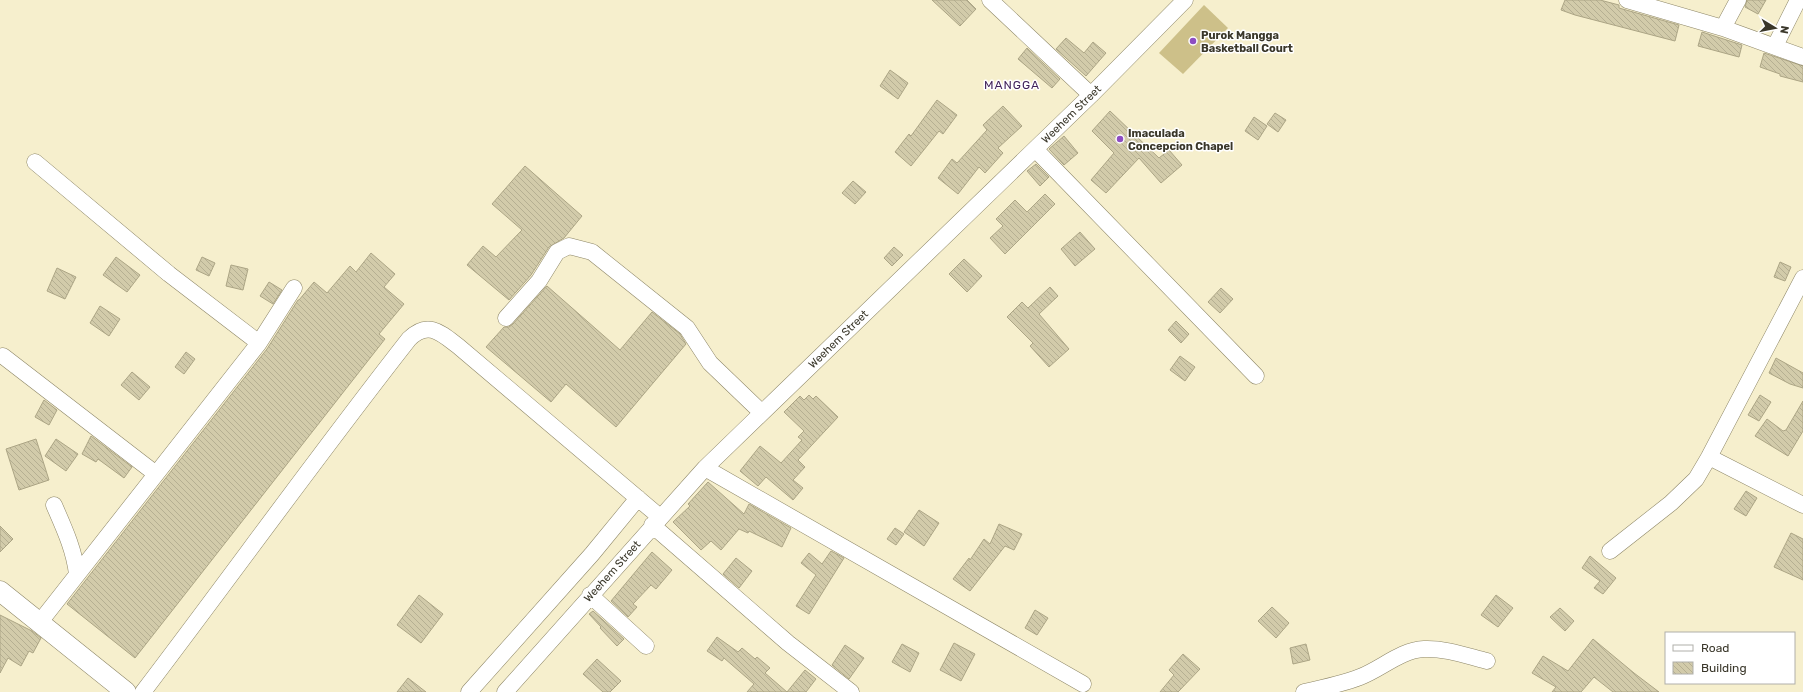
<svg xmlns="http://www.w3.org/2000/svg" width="1803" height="692" font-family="Rubik,sans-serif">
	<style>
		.pitch { fill: #cdc089 }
		.building { fill: url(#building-back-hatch); stroke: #aca585 }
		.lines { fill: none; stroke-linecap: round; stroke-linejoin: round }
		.minor-casing { stroke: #8d8667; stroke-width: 17 }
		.major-casing { stroke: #8d8667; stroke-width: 21 }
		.minor { stroke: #fff; stroke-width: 16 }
		.major { stroke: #fff; stroke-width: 20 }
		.poi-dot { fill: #8d4dc2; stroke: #fff; stroke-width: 1.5 }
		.labels { text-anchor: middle; stroke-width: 3; stroke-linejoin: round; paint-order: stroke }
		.poi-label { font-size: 11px; font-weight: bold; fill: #3a372a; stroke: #fff; text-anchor: start }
		.street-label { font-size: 11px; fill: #3a372a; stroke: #fff }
		.neighbourhood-label { font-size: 12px; letter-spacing: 1px; fill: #3e1f58; stroke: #fff }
	</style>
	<defs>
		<pattern id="building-back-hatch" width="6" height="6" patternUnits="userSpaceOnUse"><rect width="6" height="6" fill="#d2cbaa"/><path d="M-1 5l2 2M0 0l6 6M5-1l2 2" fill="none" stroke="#b5af92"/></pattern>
	</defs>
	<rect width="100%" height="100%" fill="#f6efcd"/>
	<!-- pitch -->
	<path class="pitch" d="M1204,5L1228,28L1183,74L1159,53Z"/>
	<!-- building -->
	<path class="building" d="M932,0H967L976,9L960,26Z
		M1565,0H1600L1619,5V8L1679,25L1675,41L1575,15L1561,10Z
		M1747,0H1766L1758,14L1745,7Z
		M1702,32L1742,45L1739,57L1698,46Z
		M1066,38L1084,53L1093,42L1106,53L1086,76L1056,49Z
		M1027,48L1060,79L1052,88L1018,59Z
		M1764,53L1803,66V82L1780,76V74L1760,67Z
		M890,70L908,83L898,99L880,86Z
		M937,100L957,115L943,134L939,131L911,166L895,152L909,134L911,136Z
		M1003,106L1022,126L998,148L1003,153L985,173L979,167L958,194L938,178L952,159L957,163L987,130L983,125Z
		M1110,111L1159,158L1169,150L1182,165L1161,183L1139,158L1106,193L1091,180L1114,153L1092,131Z
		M1275,113L1286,120L1278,132L1267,124Z
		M1254,117L1267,126L1258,140L1245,131Z
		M1064,136L1078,153L1064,165L1049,149Z
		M1036,164L1049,177L1040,186L1027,171Z
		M525,166L582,216L564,238L549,247L531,275L509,300L467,265L483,246L496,257L522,230L492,204Z
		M853,181L866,192L855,204L842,193Z
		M1045,194L1055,204L1005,254L990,238L1003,226L996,219L1015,200L1027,212Z
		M1080,232L1095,249L1075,266L1061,249Z
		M894,247L903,255L892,266L884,258Z
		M371,253L395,274L384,287L404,304L379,334L385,339L135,658L67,604L267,349L298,300H299L314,282L327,293L350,266L356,272Z
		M116,257L140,275L127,292L103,275Z
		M202,257L215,263L209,276L196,270Z
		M964,259L982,276L967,292L949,274Z
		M1780,262L1791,267L1785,281L1774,277Z
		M231,265L248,269L243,290L226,286Z
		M57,268L76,277L65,299L47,291Z
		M269,282L282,290L273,304L260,296Z
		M547,286L620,350L652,312L680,334L686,344L616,427L566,384L551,402L486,347L504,327H509L513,324Z
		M1050,287L1058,296L1039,314L1069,349L1049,367L1030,346L1033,343L1007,317L1022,302L1028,308Z
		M1221,288L1233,299L1220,313L1208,302Z
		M100,306L120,319L109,336L90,323Z
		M1176,321L1189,334L1181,343L1168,330Z
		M186,352L195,359L184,374L175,367Z
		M1180,356L1195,367L1185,381L1170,370Z
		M1776,358L1803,373V388L1790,384L1769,373Z
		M132,372L150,387L139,400L121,385Z
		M809,395L813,399L816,396L838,417L798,460L805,467L793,480L803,488L793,500L766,477L758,486L740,471L760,446L781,463L802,440L798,437L804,431L784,412L800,396L804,400Z
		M1760,395L1771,402L1759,421L1748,415Z
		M44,400L57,410L49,425L35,417Z
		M1803,401V431L1788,456L1755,436L1767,419L1783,431L1786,430Z
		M91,436L132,467L124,478L98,459L96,462L82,454Z
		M36,439L49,480L19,490L6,449Z
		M56,439L78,454L66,471L45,456Z
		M708,482L744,514L749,504L791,528L782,547L749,531L748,533L739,529L721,550L711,541L701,550L673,522L690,506L688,504Z
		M1746,491L1757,498L1746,516L1734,509Z
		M919,510L939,523L924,546L904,532Z
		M999,524L1022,534L1014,550L1005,546L970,591L953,579L969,558L970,560L984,539L990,544Z
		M0,526L13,539L0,552Z
		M895,528L904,534L896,545L887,539Z
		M1791,533L1803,539V580L1774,567Z
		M831,551L844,558L809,614L796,606L816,575L801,563L809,553L822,564Z
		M652,552L672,570L656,589L651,585L633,604L637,607L628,617L611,601Z
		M1590,556L1616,578L1603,594L1594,588L1600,581L1582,568Z
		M736,558L752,571L739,588L723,574Z
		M419,595L443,614L421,643L397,625Z
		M1496,595L1513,608L1498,627L1481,615Z
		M1272,607L1289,623L1276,638L1258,621Z
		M1560,608L1574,621L1565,631L1550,617Z
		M1035,610L1048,618L1037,635L1025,628Z
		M593,611L624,639L617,646L600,628L601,627L589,614Z
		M0,615L32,631L41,638L33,653L29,651L21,666L8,658L0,673Z
		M717,637L738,652L742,648L755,659L757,657L770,668L765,673L787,692L805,670L816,679L806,692H747L754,684L724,658L722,661L707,651Z
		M1593,639L1634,673L1659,692H1613L1594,677L1581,692H1552L1556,687L1532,673L1543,656L1568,671Z
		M954,643L975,654L961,681L940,670Z
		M902,644L919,653L910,672L892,662Z
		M1306,644L1310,660L1293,664L1290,648Z
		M845,645L864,658L849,679L832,665Z
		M1183,654L1200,669L1178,692H1160L1174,675L1169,670Z
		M597,659L621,681L610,692H603L583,674Z
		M408,678L426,692H397Z"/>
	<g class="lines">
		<defs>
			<path id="minor" d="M990,0L1091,95
				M1627,0L1723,28L1803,57
				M1723,28L1738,0
				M1775,46L1798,0
				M1035,149L1256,376
				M35,162L169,274L259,343
				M506,318L539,281L557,252L569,246L592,252L687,328L710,363L761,412
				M3,356L156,474
				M1709,457L1803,505
				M705,468L1083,684
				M54,505C64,528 74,549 77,574
				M652,525L788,643L851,692
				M1610,551L1671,503L1696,479L1709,457L1803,278
				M590,595L646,646
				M40,622L259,343L294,288
				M143,692C232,575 318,455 409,339C428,320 441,333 458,346L660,517
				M469,692L592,554L638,498
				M505,692L705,468L1091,95L1185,0
				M1304,692C1323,688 1342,684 1360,677C1381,669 1401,650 1424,649C1445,648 1467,656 1487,661"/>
			<path id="major" d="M0,591L126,692"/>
		</defs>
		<!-- minor casing -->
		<use href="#minor" class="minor-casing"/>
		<!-- major casing -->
		<use href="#major" class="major-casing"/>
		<!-- minor -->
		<use href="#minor" class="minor"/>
		<!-- major -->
		<use href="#major" class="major"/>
	</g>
	<!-- markers -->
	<g class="poi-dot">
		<circle cx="1193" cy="41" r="4"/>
		<circle cx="1120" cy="139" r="4"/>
	</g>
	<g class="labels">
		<!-- poi labels -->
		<g class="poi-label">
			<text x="1201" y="39">Purok Mangga<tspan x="1201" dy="13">Basketball Court</tspan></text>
			<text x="1128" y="137">Imaculada<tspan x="1128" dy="13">Concepcion Chapel</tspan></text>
		</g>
		<!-- street labels -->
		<g class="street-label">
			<text transform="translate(1071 114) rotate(-44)" y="4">Weehem Street</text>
			<text transform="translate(838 339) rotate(-44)" y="4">Weehem Street</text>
			<text transform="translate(612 571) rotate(-48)" y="4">Weehem Street</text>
		</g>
		<!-- neighbourhood labels -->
		<g class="neighbourhood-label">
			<text x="1012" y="89">MANGGA</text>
		</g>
	</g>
	<!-- legend -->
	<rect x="1665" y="632" width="130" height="52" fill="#ffffff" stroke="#b0afaa"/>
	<rect x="1673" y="645" width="20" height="6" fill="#ffffff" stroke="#b0afaa"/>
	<text x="1701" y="652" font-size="12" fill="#3a372a">Road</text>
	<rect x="1673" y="662" width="20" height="12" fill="url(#building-back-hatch)" stroke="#b0afaa"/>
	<text x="1701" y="672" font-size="12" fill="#3a372a">Building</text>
	<!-- north arrow -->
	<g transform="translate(1775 28) rotate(100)" stroke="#ffffff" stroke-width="3" paint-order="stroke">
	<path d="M0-3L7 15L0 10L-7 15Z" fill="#3a372a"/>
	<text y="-6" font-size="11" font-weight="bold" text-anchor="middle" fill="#3a372a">N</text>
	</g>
</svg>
